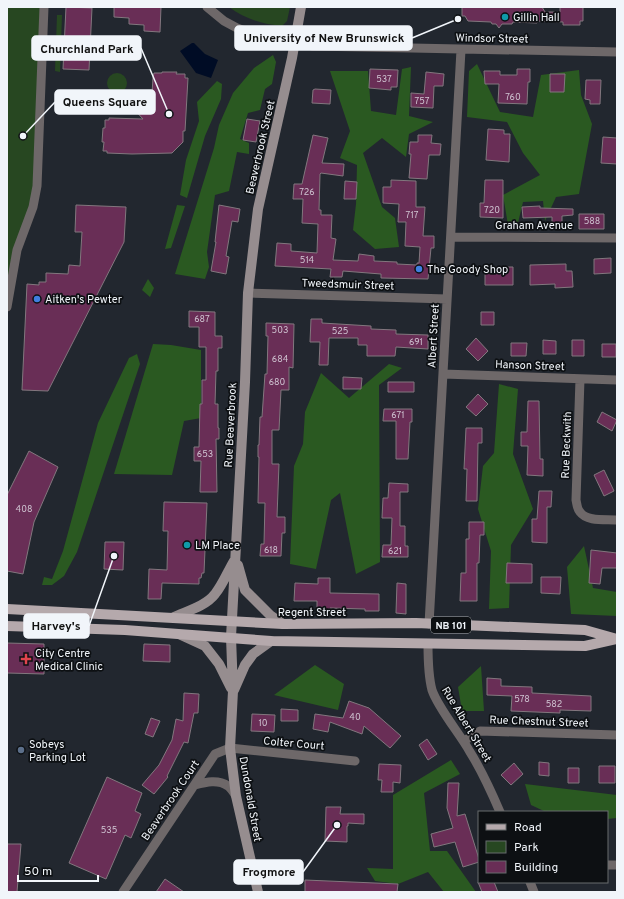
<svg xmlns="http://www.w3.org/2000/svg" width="624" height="899" font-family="Overpass,sans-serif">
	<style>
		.green { fill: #274721 }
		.forest { fill: #2a5921 }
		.water { fill: #000c25 }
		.building { fill: #692e56; stroke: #82777e }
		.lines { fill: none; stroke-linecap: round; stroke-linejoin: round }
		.street { stroke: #6e6869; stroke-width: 9 }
		.secondary { stroke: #968d8f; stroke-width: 10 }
		.primary { stroke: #b5a9ac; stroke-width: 10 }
		.culture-dot { fill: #0f9aa8; stroke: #0d1013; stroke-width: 1.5 }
		.shop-dot { fill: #3f7fe0; stroke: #0d1013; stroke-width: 1.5 }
		.health-dot { fill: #e0444e; stroke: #0d1013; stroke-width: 1.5 }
		.service-dot { fill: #5c6f8a; stroke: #0d1013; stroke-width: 1.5 }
		.labels { text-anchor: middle; stroke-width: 3.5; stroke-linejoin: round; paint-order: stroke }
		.number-label { font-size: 9px; fill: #cfc3d1 }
		.shield { fill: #0d1013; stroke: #adb0b5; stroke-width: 1 }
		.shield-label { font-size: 10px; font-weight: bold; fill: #f1f5fa }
		.poi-label { font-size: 11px; fill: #f1f5fa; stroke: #0d1013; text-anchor: start }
		.street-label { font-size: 11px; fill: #f1f5fa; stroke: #0d1013 }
		.leader { fill: none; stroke: #f1f5fa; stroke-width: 1.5 }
		.callout-dot { fill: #f1f5fa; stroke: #0d1013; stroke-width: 1.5 }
		.callout { fill: #f1f5fa; stroke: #f1f5fa; stroke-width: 1.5 }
		.callout-label { font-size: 12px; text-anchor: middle; font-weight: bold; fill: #111 }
	</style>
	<rect width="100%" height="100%" fill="#22272f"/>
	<!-- green -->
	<path class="green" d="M7,7H44L37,186L7,291Z
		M229,7H290L287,21L282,26C262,24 245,19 229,7Z
		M57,15H62L60,72L55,71Z
		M107 83a10 10 0 1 1 20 0a10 10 0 1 1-20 0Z"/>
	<!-- forest -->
	<path class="forest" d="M273,55L276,62L272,84L265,89L260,110L248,113L240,139L249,143V154L237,152L229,191L215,195L207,252L209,267L205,279L175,274L214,148L219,125L233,93L254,68Z
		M477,64L500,112L533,117L541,75L579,70L581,95L592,124L579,194L556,197L545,221L543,201L523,202L517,227L508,225L503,195L540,175L523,153L507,122L467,117L469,71Z
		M411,67L409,116L433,122L409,134L406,157L382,138L363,153L382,207L395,218L399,247L375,249L353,230L356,204L357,165L340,158L350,131L330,71H368L371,111L396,115L402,69Z
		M217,81L222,84L221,99L205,136L187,198L180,195L186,160L199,121L197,102Z
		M177,205L185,206L171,248L165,249Z
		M148,279L154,288L150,297L142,290Z
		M153,344L171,345L201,350V418L184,421L172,475L114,474Z
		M137,354L140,364L77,552L64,576L52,585H42L44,577L52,579L63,551L98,423L129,358Z
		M389,364L402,368L379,385L380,562L356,574L340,493L331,500L316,569L290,564L294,466L303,444L305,412L321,373L349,398Z
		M499,384L518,389L513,454L533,509L511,545L509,608L489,609L491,551L478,509L483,466L494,453Z
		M584,546L593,588L617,592V616L571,614L567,567Z
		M315,665L344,684L338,710L274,695Z
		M481,666L484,711H462L458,687Z
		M451,760L460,774L424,793L430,851H447L476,892H444L428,872L398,884L375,881L367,868L393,869V795Z
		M525,784L617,795V818L607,819V812H546L531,805Z"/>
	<!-- water -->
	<path class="water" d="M192,43H194L205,54L218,60L211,78L196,73L180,51Z"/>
	<!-- building -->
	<path class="building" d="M66,7L92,8L89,70L63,69Z
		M114,7H161L160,32L144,31V25L129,24V18L114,17Z
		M462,7H542L545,12H560V7H583V21H580V25H563V22L538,21L537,23L513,22L512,24H502L499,28L496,24H492L491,22L468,21L465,16H462Z
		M370,69L398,70L397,87H391V90L369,88Z
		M517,69H530V82H528L527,104L498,103L499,84H485L484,71H500V75H517Z
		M162,72H177L176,74H185V78H188L185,131H183V142L172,153L132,154L107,153V151H103L104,142H102L103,128H105V120H109V118L143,119L133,108L141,101L151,111L153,77L154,73H162Z
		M426,72L444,74L443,86H434L433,108L411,107V93L424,94Z
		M550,74H565L564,92H550Z
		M586,80H601L600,104H590V100L585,99Z
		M315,89L331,90L330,104L312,103L313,90Z
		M247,119L260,121L256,142L243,140Z
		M488,129L504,130V134H510L509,162L486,160Z
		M313,135L328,138L322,163L344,164L343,176L321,173L320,174L319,210H321V215H332L331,238L336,239L333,260L358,261L359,254L374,256V261L397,262V264L417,265V263H419L420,247L405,246L406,222H398L399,204L383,203V187H391V180L416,181V207H425L423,236H434V248H431L428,279L381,278V274L343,271L342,277H330L331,269L275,266L277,243L291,244V251L317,253L318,224L302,223L303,199H293L294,184H302Z
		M418,135H432L431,143L441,144L440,155H429L427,179L409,178L411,154H409L410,142H418Z
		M603,137L617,138V164L601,163Z
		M485,180H503V218L480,217V203H484Z
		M345,181L357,182L356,199H344Z
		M76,205L126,207L124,242L48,391L22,390L27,284L39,285V282H46V273L68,274L69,265L80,266L82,232H75Z
		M219,205L240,209L238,222L232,221L226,256L229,257L226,274L211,271L216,242H215Z
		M540,206V208L573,209V215L562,216V223H552V217L523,218L522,207Z
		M579,214H604V229H579Z
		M611,258V273L594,274V259Z
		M566,264V271H572L573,287L555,288V284L530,285V265Z
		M485,267H513V285H485Z
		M189,311L215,312V336H222V348H218V371H216L215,404H218V428H219V439H216L217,492H200L201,461H194V447H199L200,404H202V380H206V347H199V327H189Z
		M481,312H494V325H481Z
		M311,319H322V323L371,326V329L396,330V334L428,335V349L396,347L395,356H367V345H358V338H329L328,365H319L320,342H310Z
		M266,323L294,324L293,368L289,367V390H281L279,430H272V464H279L277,517H285V533H282L281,556H260L261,544H264L265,503H258L259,457H258V445H259L260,417H262L265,374H267L268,336H266Z
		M476,338L488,351L478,361L466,349Z
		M543,340L556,341V354H543Z
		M572,340H584V356H572Z
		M511,343H527L526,356H511Z
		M602,344H616V357H602Z
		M343,377L362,378L361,389H343Z
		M388,382H414V392H388Z
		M478,394L488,404L476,416L466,407Z
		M528,401H539L540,459H543V476L527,475L528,446H521V432H527Z
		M384,409H412V422H410L408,459H396V421H383Z
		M602,412L617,420L612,431L597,422Z
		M466,428H482V443H478L477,501H466L467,469H464Z
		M29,451L58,467L34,522L23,574L7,571V495Z
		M604,470L614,491L604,496L594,475Z
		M389,483L408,484V492H400V526H405V546H408V557H382L383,545H391L392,518H382L383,498H388Z
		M539,491H552L551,507H547V543L532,542V519H537Z
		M164,502L207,503L204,573H202L201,578H199V584L162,583L161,599H148L149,569L167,570L168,531H163Z
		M469,522H484V535H480L479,563H477V601H460L461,573H466V539H469Z
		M105,542H124L123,570L104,569Z
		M591,550L617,553V568H602L600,584L589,583Z
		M507,563L532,564V583H506Z
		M541,577H561L560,594L541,593Z
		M318,578H330V593L379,594V611H365V609L330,608V610H317V601H294L295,583L318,584Z
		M397,583L406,584V614L396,613Z
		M7,643L44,644V674L7,673Z
		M144,644L170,645V662L143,661Z
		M487,678L501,679V686L532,687V693L591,696V711L560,710V713L511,711L512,696L487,695Z
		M184,693L199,694L198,713H194L188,743L184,742L167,776L168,777L154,794L142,785L159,765L172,740L176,719L183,721Z
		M349,701L369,708L401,736L390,748L364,726L362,734L330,722L328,732L313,729L315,714L343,718Z
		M281,709L298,710V721H281Z
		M252,714L275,715L274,732L251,731Z
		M151,718L160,721L153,737L145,734Z
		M427,739L437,754L428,760L419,745Z
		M539,762L549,763V776L539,775Z
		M514,763L523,774L511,785L501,775Z
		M379,764L401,765L400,783L393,782V792H381L382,780H378Z
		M599,766H615V783H599Z
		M568,768H579V783H568Z
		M107,777L142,793L135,811L141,814L131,838L125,835L106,879L69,863Z
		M448,783H459L457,816L465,814L479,859V862L463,867L455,842L434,847L431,834L453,828L447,808Z
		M326,807H341L340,814H364V824L348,823V826H347V842L325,841Z
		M7,844H21L17,892H7Z
		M165,879L184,892H156Z
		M305,880L398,884L397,892H305Z
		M478,882H494L498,892H482Z"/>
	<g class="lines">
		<!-- street -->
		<path class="street" d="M207,7L224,21L237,28L250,33L313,46L617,52
			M451,237L617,238
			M248,293L447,299
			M7,307L17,250L33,207L37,186L44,7
			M443,374L617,380
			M580,379L576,500C577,504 577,509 580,512C587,522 606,519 617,520
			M429,624L461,50
			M428,644C428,659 428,675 432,690C438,708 460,734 470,752C482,771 491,791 500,812
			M464,741L480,731L617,735
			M195,785C206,782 218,779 228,786C231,788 234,793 236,796
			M607,865H617
			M530,882L534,892
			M123,892L215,754L230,748L355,761"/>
		<!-- secondary -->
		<path class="secondary" d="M238,565L245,590L270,615L283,624
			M174,617C187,611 206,606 215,594C223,584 228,571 234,561
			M181,635L205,646L219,664L231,688
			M234,690L245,665L253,654L271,641
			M258,892L236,796L230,748L233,691L231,637L245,382L248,293L258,209L292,58L301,7"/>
		<!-- primary -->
		<path class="primary" d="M7,609L283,624L416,623L585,630L617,639
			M7,626L125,630L271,641L585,646L616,639"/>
	</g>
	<!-- markers -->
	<g class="culture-dot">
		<circle cx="505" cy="17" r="4"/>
		<circle cx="187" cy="545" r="4"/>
	</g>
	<g class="shop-dot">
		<circle cx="419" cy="269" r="4"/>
		<circle cx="37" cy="299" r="4"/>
	</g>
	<path class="health-dot" d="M24 653h4v4h4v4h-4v4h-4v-4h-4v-4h4z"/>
	<circle class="service-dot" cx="21" cy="750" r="4"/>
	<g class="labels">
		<!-- number labels -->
		<g class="number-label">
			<text x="384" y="82">537</text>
			<text x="513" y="100">760</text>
			<text x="422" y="104">757</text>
			<text x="307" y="195">726</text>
			<text x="492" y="213">720</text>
			<text x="412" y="218">717</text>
			<text x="592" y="224">588</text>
			<text x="307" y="263">514</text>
			<text x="202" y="322">687</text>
			<text x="280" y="333">503</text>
			<text x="340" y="334">525</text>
			<text x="416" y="345">691</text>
			<text x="280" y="362">684</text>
			<text x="277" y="385">680</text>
			<text x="398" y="418">671</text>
			<text x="205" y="457">653</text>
			<text x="24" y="512">408</text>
			<text x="271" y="553">618</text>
			<text x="395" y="554">621</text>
			<text x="522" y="702">578</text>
			<text x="554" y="707">582</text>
			<text x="355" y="720">40</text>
			<text x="263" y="726">10</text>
			<text x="109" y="833">535</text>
		</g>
		<!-- shield labels -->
		<rect class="shield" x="431" y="617" width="40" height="16" rx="3"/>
		<g class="shield-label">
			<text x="451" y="629">NB 101</text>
		</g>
		<!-- poi labels -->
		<g class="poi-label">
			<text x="513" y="21">Gillin Hall</text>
			<text x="427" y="273">The Goody Shop</text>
			<text x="45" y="303">Aitken's Pewter</text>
			<text x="195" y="549">LM Place</text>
			<text x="35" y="657">City Centre<tspan x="35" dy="13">Medical Clinic</tspan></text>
			<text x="29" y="748">Sobeys<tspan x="29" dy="13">Parking Lot</tspan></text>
		</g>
		<!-- street labels -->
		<g class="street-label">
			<text transform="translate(492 38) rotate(1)" y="4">Windsor Street</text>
			<text transform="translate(260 147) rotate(-77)" y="4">Beaverbrook Street</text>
			<text x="534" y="229">Graham Avenue</text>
			<text transform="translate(348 284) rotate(2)" y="4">Tweedsmuir Street</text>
			<text transform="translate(433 336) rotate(-87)" y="4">Albert Street</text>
			<text transform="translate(530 365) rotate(2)" y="4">Hanson Street</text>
			<text transform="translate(230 425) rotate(-87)" y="4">Rue Beaverbrook</text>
			<text transform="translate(566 445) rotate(-88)" y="4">Rue Beckwith</text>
			<text x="312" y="616">Regent Street</text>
			<text transform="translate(539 721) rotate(2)" y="4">Rue Chestnut Street</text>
			<text transform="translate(467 724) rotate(59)" y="4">Rue Albert Street</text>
			<text transform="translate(294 743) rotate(5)" y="4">Colter Court</text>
			<text transform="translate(251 799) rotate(80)" y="4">Dundonald Street</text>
			<text transform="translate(170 800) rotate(-56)" y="4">Beaverbrook Court</text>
		</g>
	</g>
	<!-- callouts -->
	<path class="leader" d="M458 19L412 38M169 114L141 48M23 136L55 102M114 556L89 626M337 825L303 872"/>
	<g class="callout-dot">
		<circle cx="458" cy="19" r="4"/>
		<circle cx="169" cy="114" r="4"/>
		<circle cx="23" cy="136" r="4"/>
		<circle cx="114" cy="556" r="4"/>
		<circle cx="337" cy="825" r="4"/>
	</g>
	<g class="callout">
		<rect x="235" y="26" width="177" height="24" rx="4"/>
		<rect x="32" y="36" width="109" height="24" rx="4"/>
		<rect x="55" y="90" width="100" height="24" rx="4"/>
		<rect x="24" y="614" width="65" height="24" rx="4"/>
		<rect x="234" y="860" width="69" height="24" rx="4"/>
	</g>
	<g class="callout-label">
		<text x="324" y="42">University of New Brunswick</text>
		<text x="87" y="53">Churchland Park</text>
		<text x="105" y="106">Queens Square</text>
		<text x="56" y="630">Harvey's</text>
		<text x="269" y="876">Frogmore</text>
	</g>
	<!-- border -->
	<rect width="624" height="899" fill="none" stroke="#f1f5fa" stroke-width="16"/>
	<!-- legend -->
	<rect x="478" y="811" width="130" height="72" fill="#0d1013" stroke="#686c6f"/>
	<rect x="486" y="824" width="20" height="6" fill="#b5a9ac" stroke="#686c6f"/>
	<text x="514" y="831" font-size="12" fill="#f1f5fa">Road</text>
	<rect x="486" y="841" width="20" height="12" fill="#274721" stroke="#686c6f"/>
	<text x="514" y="851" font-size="12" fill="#f1f5fa">Park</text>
	<rect x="486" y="861" width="20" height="12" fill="#692e56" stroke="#686c6f"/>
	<text x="514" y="871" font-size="12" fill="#f1f5fa">Building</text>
	<!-- scale -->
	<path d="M18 875v6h80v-6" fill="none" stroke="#f1f5fa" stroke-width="2"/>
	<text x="24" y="875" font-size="12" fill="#f1f5fa" stroke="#0d1013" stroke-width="3" paint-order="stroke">50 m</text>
</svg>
